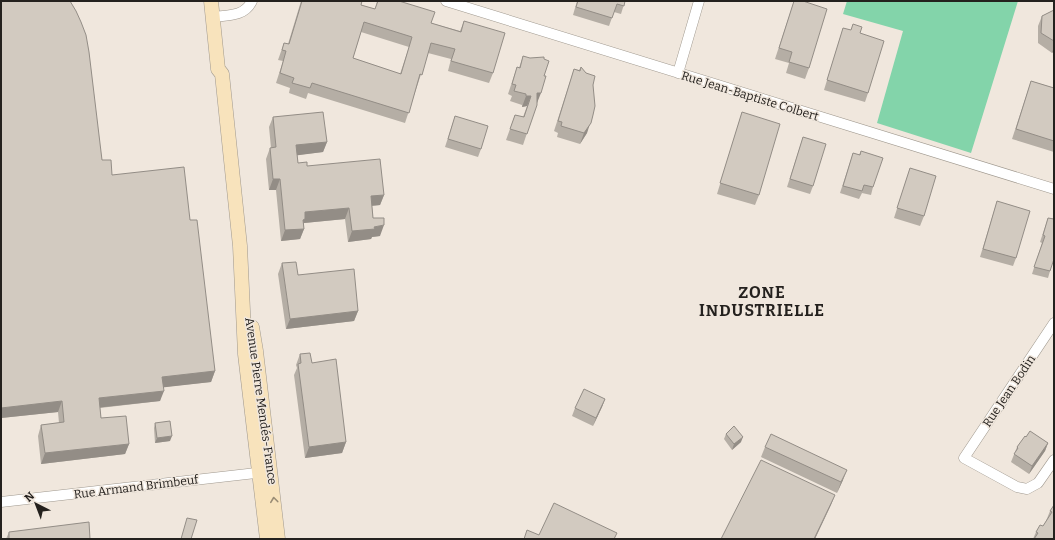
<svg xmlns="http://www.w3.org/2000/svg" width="1055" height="540" font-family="Bitter,serif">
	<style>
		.green { fill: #83d4aa }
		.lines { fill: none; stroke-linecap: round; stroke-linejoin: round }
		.street-casing { stroke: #9f988e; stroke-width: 11 }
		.secondary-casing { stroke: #9f988e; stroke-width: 15 }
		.street { stroke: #fff; stroke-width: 10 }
		.secondary { stroke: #f8e3bc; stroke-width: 14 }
		.wall { fill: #b5aea5; fill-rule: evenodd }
		.shaded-wall { fill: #938d86 }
		.building { fill: #d2cac0; stroke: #938d86; fill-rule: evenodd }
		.oneway { stroke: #998c75 }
		.labels { text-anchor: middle; stroke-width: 3; stroke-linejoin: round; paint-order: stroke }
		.street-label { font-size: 12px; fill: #24211e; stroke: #f0e7dd }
		.district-label { font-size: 16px; font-weight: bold; letter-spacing: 1px; fill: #24211e; stroke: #f0e7dd }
	</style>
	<rect width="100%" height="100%" fill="#f0e7dd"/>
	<!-- green -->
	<path class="green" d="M847,1H1018L971,153L877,123L903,31L843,14Z"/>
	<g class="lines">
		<defs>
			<path id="street" d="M446,1L1054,189
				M212,17C228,15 244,17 252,1
				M678,73L699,1
				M1054,323L964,458L1017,487L1027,489L1038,483L1054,460
				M1,502L265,472"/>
			<path id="secondary" d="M211,1L218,69L222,74L240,246L245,354L267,539
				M252,327L256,351L278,539"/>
		</defs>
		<!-- street casing -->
		<use href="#street" class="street-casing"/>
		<!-- secondary casing -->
		<use href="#secondary" class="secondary-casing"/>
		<!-- street -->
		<use href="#street" class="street"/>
		<!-- secondary -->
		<use href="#secondary" class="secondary"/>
	</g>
	<!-- wall -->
	<path class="wall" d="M1,1L102,160L112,175L190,220L215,371L211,382L163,387L160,401L100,408L101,418L129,444L125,454L41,464L38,436L41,425L59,423L58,412L1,418Z
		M301,1H362L361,5L375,9L377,1H399L431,23L460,31L464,21L493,73L489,83L448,71L451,59L428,53L405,123L308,93L306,99L289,93L290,88L276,83L283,61L278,60L284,43L288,44ZM361,32L409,47L400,74L353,58Z
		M577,1H625L621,14L614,12L609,26L573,15Z
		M794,1L809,68L805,79L786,73L789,63L775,59Z
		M1054,10V51L1052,53L1038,43V26L1042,16Z
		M843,28L860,33L868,93L865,102L824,90Z
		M523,56L544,76L537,103L523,145L506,140L515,115L523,117L527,106L522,107V105L510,101L512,96L508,94L517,67L519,68Z
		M581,67L593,85L587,133L580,144L557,137L558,133L554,131L574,69L579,70Z
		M1031,81L1054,88V152L1012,139Z
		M742,112L759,195L755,205L717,194Z
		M455,116L481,149L478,157L445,147Z
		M273,117L327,142L323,152L297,155L298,163L384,195L380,205L372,206L373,218L380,236L372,237L371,239L348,242L345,219L304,223V229L300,239L281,241L276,190H269L266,159L270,148H271L269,127Z
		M803,137L813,186L810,194L787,187Z
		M861,151L873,187L871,195L862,193L859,199L840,193L853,153L859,155Z
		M910,168L924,216L920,226L894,218Z
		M997,201L1016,258L1013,266L980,257Z
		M1048,218L1050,271L1048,278L1032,274L1042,243L1040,242Z
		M282,263L298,275L358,311L354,321L286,329L278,274Z
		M300,354L346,442L342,453L305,458L294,375L297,368L296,365Z
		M605,399L602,407L593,426L572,416L575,408Z
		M155,423L170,441L155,443L154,428Z
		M726,434L741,442L732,450L724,439Z
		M1026,437L1048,443L1045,451L1029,474L1011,462L1017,447Z
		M765,447L843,480L837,493L761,457Z
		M1054,505V539H1033L1036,532L1043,526L1046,521L1050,511Z
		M9,532L90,539H6Z"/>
	<!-- shaded-wall -->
	<path class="shaded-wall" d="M1054,46V51L1052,53Z
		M537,93H541L537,103Z
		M526,96H531L527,106L522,107Z
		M593,115L587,133L580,144L584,133Z
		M327,142L323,152L292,156L296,145Z
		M273,179H280L276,190H269Z
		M384,195L380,205L368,206L371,196Z
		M349,208L345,219L304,223L302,229H304L300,239L281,241L285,230L305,212Z
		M384,225L380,236L372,237L371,239L348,242L352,231Z
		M358,311L354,321L286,329L290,319Z
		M215,371L211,382L158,388L162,377Z
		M164,391L160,401L95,408L99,398Z
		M605,399L602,407L593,426L596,418Z
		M62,401L58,412L1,418V408Z
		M172,436L170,441L155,443L157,438Z
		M743,437L741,442L732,450L734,444Z
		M346,442L342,453L305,458L309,447Z
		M1048,443L1045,451L1029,474L1032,466Z
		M129,444L125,454L41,464L45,453Z
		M847,470L843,480L837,493L841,482Z
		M835,495L831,505L815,539H814Z"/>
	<!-- building -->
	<path class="building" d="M1,1H70L76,11L81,22L86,35L89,52L102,160H111L112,175L184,167L190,220H197L215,371L162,377L164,391L99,398L101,418L126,416L129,444L45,453L41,425L64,422L62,401L1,408Z
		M302,1H362L361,5L375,9L378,1H399L435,12L431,23L461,32L464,21L505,33L493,73L451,61L455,49L431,43L422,75L420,74L409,113L312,83L310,88L292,83L294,78L280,73L286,51L282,50L284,43L289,44ZM364,22L412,37L401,74L353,58Z
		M578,1H625L624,6L617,4L612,18L576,7Z
		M794,1H803L827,9L809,68L789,62L792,52L779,48Z
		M1054,10V41L1041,33L1042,16Z
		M853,24L862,27L860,33L884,41L868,93L827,80L843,28L851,30Z
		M523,56L530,58L544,57V59L549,61L544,76H546L541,93H537V105L527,134L510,129L515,115L524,117L531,96H526V94L514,91L516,85L512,84L517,67L520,68Z
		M581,67L586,73L595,76L593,85L595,106L593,115L591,123L584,133L561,126L562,122L558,121L574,69L580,71Z
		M1031,81L1054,88V141L1016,129Z
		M323,112L327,142L296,145L298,163L307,162V166L380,159L384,195L371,196L373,218H384V225L374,227L375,229L352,231L349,208L305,212V219L303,220L304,229L285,230L280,179H273L270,148L276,147L273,117Z
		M742,112L780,124L759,195L720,183Z
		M455,116L488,126L481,149L448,139Z
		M803,137L826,144L813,186L790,179Z
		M861,151L883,158L873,187L864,185L862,191L843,186L853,153L860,155Z
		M910,168L936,176L924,216L897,208Z
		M997,201L1030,211L1016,258L983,249Z
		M1048,218L1054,219V259L1050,271L1034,267L1045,236L1043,235Z
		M296,262L298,275L354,269L358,311L290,319L282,263Z
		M310,353L312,363L336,359L346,442L309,447L298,364L301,363L300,354Z
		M584,389L605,399L596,418L575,408Z
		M170,421L172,436L157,438L155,423Z
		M734,426L743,437L734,444L726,434Z
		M1030,431L1048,443L1032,466L1014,454L1018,448L1017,447L1025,436L1026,437Z
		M771,434L847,470L841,482L765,447Z
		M761,460L835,495L814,539H721Z
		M554,503L617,533L614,539H524L527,530L539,535Z
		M1054,505V539H1034L1038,533L1036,532L1040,525L1043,526L1052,512L1050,511Z
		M187,518L197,520L191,539H181Z
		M89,522L90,539H9V532Z"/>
	<!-- one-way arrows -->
	<defs><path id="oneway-chevron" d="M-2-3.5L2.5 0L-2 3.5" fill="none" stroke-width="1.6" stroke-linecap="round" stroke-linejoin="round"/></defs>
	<use class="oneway" href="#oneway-chevron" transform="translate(274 500) rotate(-97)"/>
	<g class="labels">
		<!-- street labels -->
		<g class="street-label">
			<text transform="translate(750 96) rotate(17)" y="4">Rue Jean-Baptiste Colbert</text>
			<text transform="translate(1009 391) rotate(-56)" y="4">Rue Jean Bodin</text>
			<text transform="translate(261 401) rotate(82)" y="4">Avenue Pierre Mendés-France</text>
			<text transform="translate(136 487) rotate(-7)" y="4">Rue Armand Brimbeuf</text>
		</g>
		<!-- district labels -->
		<g class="district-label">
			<text x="762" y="298">ZONE<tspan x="762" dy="18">INDUSTRIELLE</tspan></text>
		</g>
	</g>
	<!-- border -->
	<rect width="1055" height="540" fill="none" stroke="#24211e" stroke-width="4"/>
	<!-- north arrow -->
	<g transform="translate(36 504) rotate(318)" stroke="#f0e7dd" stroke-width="3" paint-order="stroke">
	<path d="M0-3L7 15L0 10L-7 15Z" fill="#24211e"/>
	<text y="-6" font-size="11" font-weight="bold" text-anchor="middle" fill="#24211e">N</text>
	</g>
</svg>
